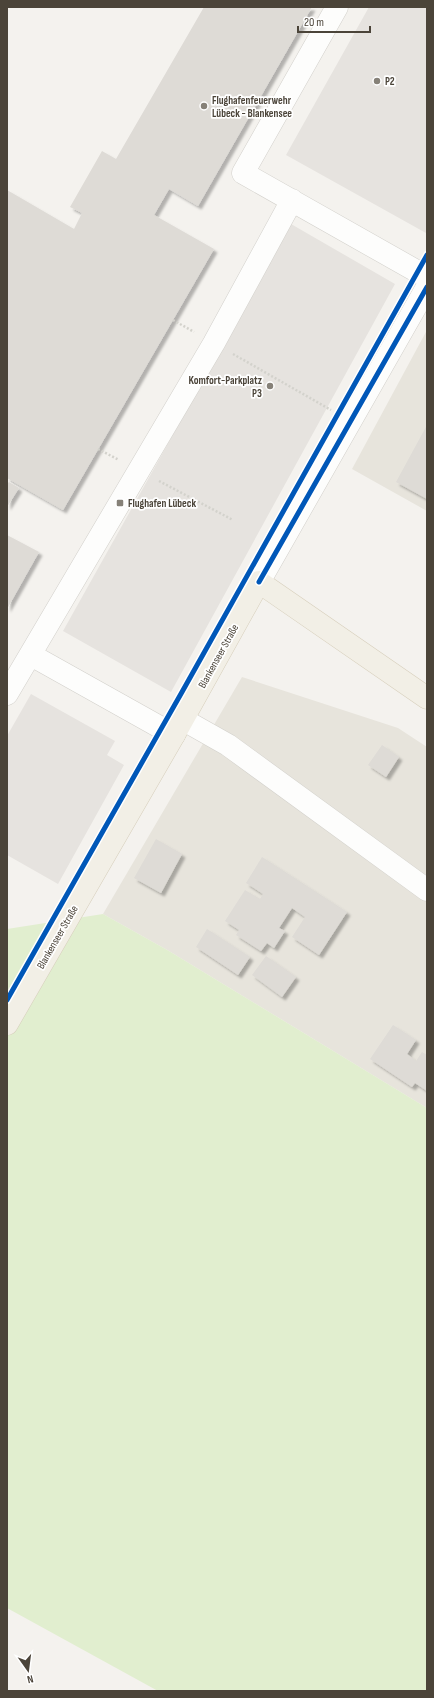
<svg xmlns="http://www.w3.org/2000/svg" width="434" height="1698" font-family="'Sofia Sans Condensed',sans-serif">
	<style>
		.residential { fill: #e7e4dc }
		.green { fill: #e1eecf }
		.parking { fill: #e6e3df }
		.building { fill: #dedbd6; filter: url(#shadow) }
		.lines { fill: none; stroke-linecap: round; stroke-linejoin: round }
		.minor-casing { stroke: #d2d0cb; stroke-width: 23 }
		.major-casing { stroke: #d6cebb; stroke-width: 23 }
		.path { stroke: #d3d2cc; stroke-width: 2.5; stroke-dasharray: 2 2; stroke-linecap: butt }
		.minor { stroke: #fdfdfc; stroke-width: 22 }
		.major { stroke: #f2efe6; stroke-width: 22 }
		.cycleway-casing { stroke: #fff; stroke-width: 8 }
		.cycleway { stroke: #0057b8; stroke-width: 5 }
		.poi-dot { fill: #868178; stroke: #fff; stroke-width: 1.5 }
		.labels { text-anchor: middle; stroke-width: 3.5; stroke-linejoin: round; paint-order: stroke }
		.poi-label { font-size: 11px; font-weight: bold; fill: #4b4439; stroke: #fff; text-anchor: start }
		.street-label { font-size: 11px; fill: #4b4439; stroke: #fff }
	</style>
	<defs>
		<filter id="shadow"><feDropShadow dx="3.5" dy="3.5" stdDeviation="1" flood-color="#0004"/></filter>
	</defs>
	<rect width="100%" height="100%" fill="#f4f2ee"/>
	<!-- residential -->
	<path class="residential" d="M427,330V511L352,469Z
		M242,677L398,728L427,747V1108L169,951L103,914Z"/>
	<!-- green -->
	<path class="green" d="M103,914L169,951L427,1108V1691H158L7,1608V929Z"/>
	<!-- parking -->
	<path class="parking" d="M369,7H427L426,233L286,155Z
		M291,224L395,284L171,692L63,631Z
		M31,694L115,741L107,755L124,765L58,884L7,855V736Z"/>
	<!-- building -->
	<path class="building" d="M204,7H312L198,206L169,189L154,215L214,249L63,510L7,478V190L74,229L82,213L70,207L102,151L116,159Z
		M427,425V499L396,482Z
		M9,482L19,488L7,507V484Z
		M7,535L39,552L7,609Z
		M382,745L399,757L386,777L368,765Z
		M156,839L182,854L161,893L134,878Z
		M262,857L347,912L319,955L292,937L305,917L292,908L279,928L285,931L274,948L267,943L261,951L236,935L239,930L225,921L245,890L260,899L263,894L246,883Z
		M207,929L250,957L238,975L196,947Z
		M266,956L296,977L282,997L252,975Z
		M393,1025L416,1040L407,1054L416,1061L422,1052L427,1055V1091L415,1083L412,1087L370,1059Z"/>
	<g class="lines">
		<defs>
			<path id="minor" d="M337,7L243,173L427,277
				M259,582L427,287
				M31,655L174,735
				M7,694L214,343L292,200
				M182,719L228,745L427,890"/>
			<path id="major" d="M7,1024L174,735L259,582L427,698"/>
		</defs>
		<!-- minor casing -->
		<use href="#minor" class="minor-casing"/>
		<!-- major casing -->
		<use href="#major" class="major-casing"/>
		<!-- path -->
		<path class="path" d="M173,320L194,332
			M233,354L331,410
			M98,449L119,460
			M159,481L233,520"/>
		<!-- minor -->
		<use href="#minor" class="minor"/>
		<!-- major -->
		<use href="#major" class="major"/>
		<defs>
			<path id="cycleway" d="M259,582L427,287
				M7,1000L182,692L427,255"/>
		</defs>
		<!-- cycleway casing -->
		<use href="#cycleway" class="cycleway-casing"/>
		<!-- cycleway -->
		<use href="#cycleway" class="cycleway"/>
	</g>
	<!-- markers -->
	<g class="poi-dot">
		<circle cx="377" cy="81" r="4"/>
		<circle cx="204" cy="106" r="4"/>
		<circle cx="270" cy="386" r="4"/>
		<rect x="116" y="499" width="8" height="8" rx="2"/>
	</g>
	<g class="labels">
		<!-- poi labels -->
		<g class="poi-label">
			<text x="385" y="85">P2</text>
			<text x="212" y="104">Flughafenfeuerwehr<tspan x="212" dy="13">Lübeck - Blankensee</tspan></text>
			<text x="262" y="384" text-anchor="end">Komfort-Parkplatz<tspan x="262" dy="13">P3</tspan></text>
			<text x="128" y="507">Flughafen Lübeck</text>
		</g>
		<!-- street labels -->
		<g class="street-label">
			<text transform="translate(218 656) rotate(-61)" y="4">Blankenseer Straße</text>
			<text transform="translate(57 937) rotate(-60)" y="4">Blankenseer Straße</text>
		</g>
	</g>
	<!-- border -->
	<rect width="434" height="1698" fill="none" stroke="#4b4439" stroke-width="16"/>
	<!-- north arrow -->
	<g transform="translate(28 1670) rotate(166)" stroke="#ffffff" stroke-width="3" paint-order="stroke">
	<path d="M0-3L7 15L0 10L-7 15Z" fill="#4b4439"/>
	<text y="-6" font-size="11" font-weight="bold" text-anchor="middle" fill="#4b4439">N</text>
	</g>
	<!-- scale -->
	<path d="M298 26v6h72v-6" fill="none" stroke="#4b4439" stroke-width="2"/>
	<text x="304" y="26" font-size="12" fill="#4b4439" stroke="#ffffff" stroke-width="3" paint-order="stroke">20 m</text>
</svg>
